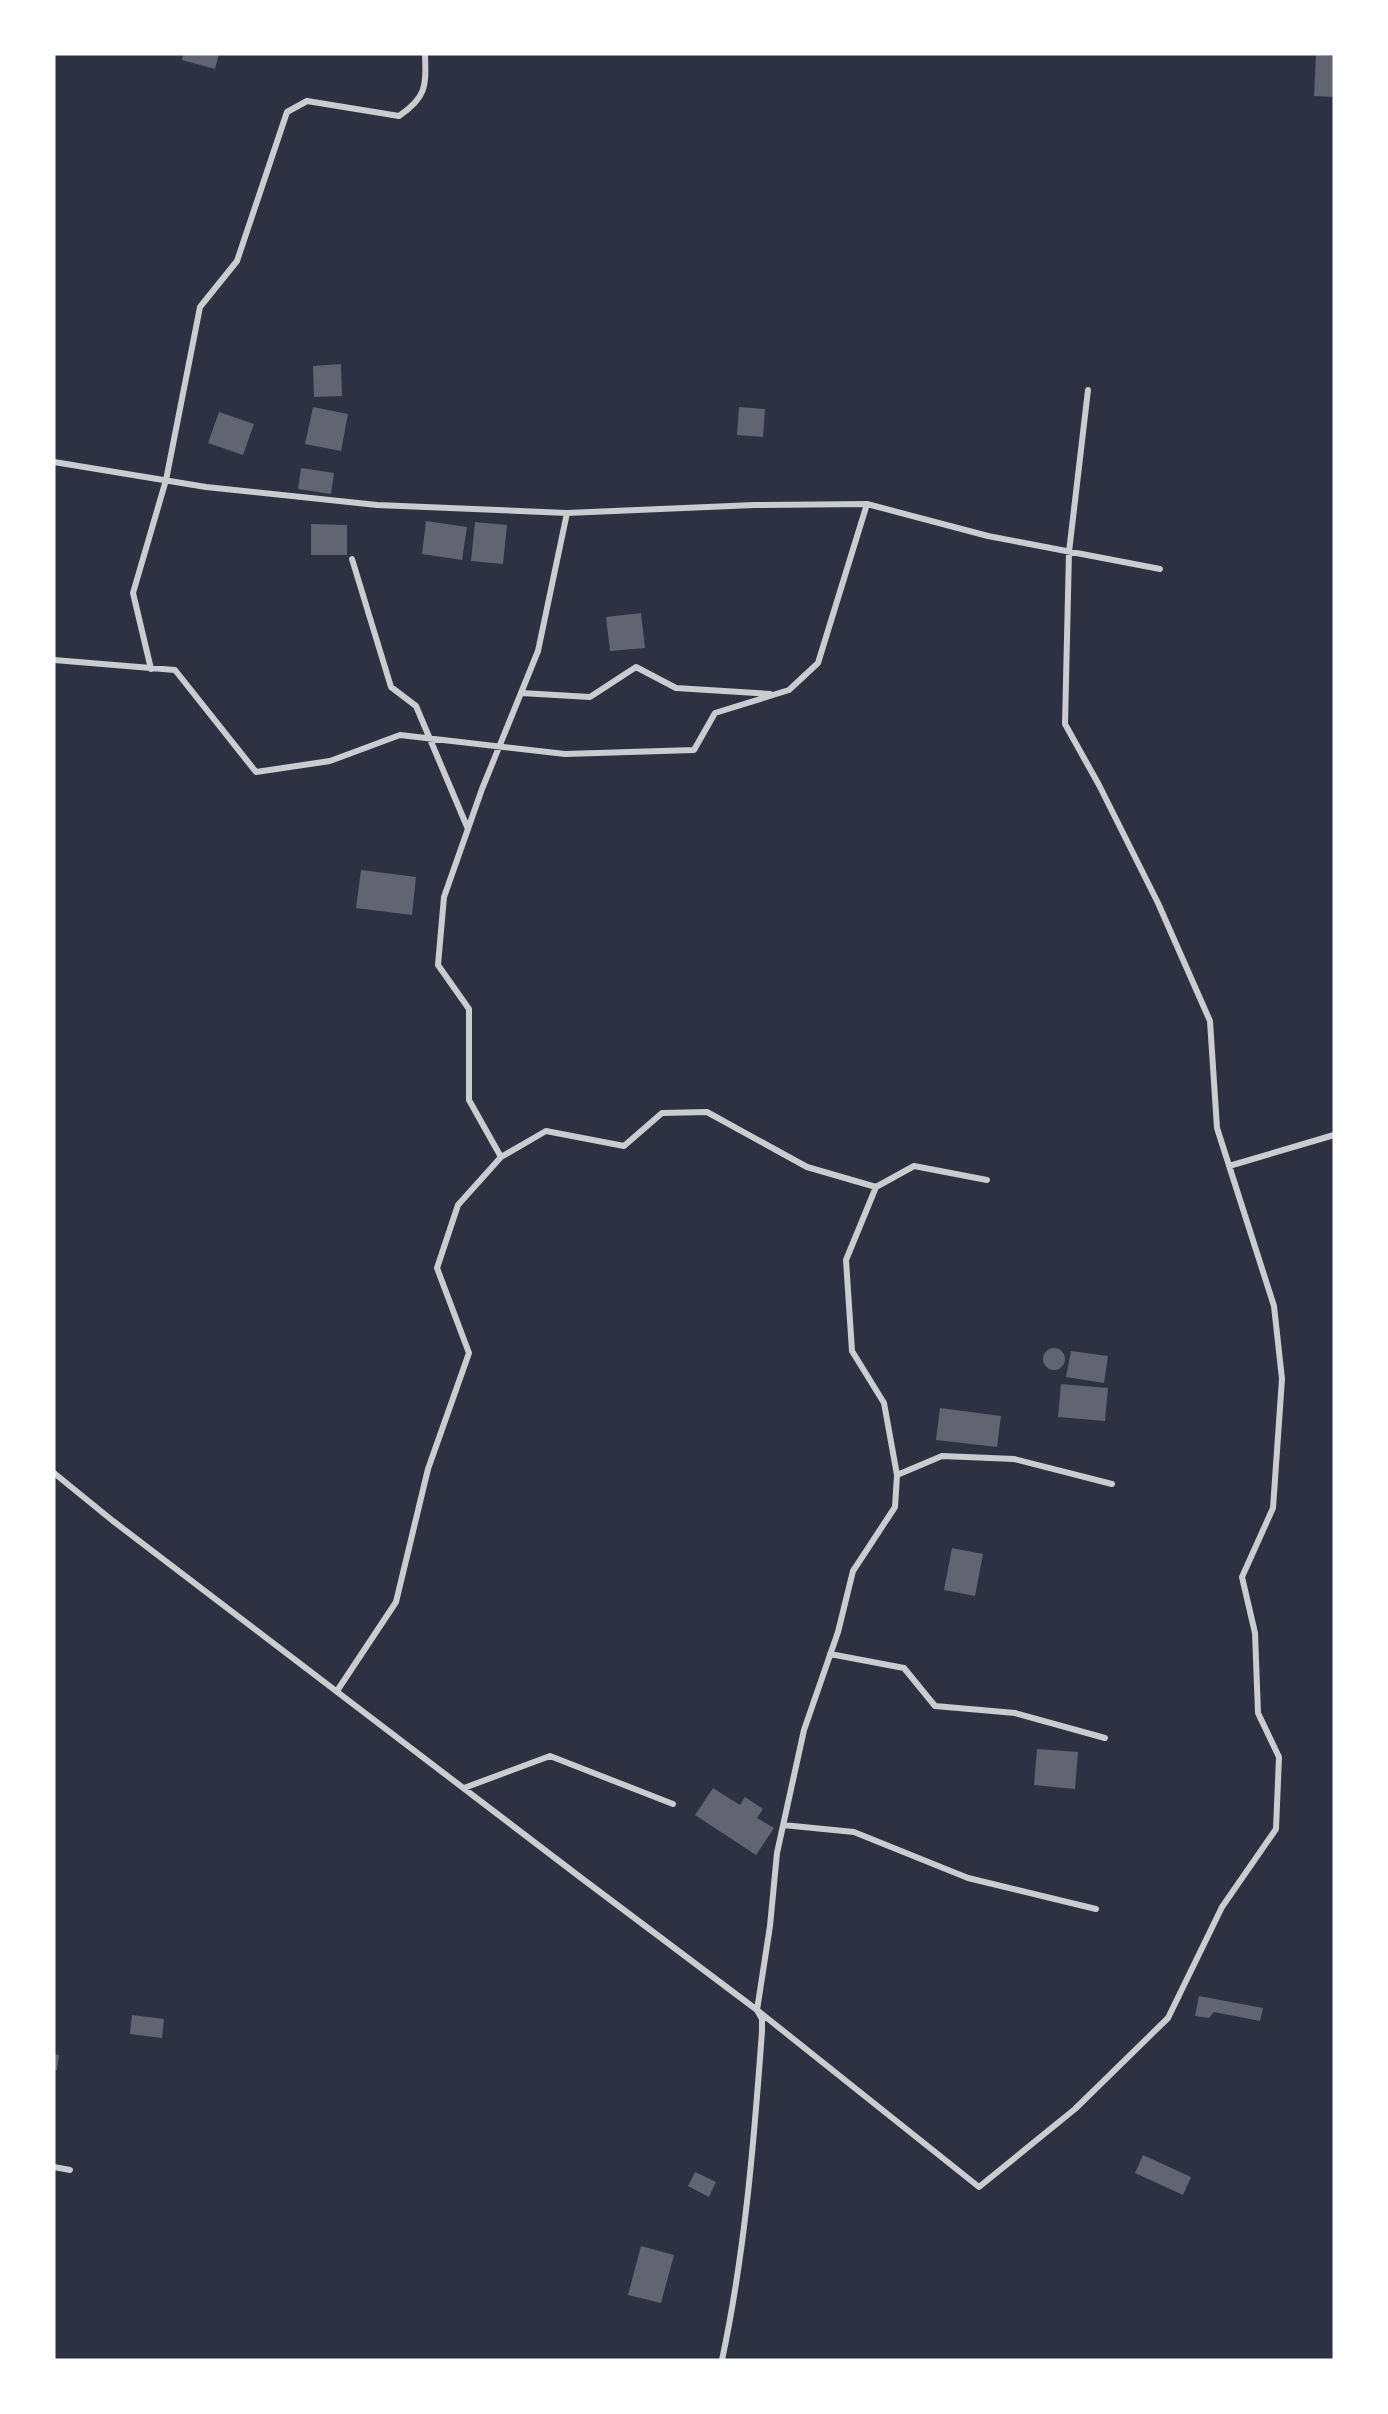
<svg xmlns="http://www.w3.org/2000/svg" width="1388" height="2414" font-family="'Times New Roman',serif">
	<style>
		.building { fill: #626471 }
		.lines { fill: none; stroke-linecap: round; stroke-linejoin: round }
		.minor { stroke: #caccd0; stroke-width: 6 }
	</style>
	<rect width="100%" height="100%" fill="#2d3142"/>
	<!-- building -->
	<path class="building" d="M183,54H219L215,69L182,60Z
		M1316,55L1334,56V97L1314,96Z
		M341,364L342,396L314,397L313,366Z
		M313,407L348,414L341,451L305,444Z
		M739,407L765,409L763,437L737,435Z
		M219,412L254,424L243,455L208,443Z
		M301,468L334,473L331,494L298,489Z
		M426,521L467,527L462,560L422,554Z
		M475,522L507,525L503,564L471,561Z
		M311,524L347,525V555H311Z
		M641,613L645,648L610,651L606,617Z
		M361,870L416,877L412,915L356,908Z
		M1043 1359a11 11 0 1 1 22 0a11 11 0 1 1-22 0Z
		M1071,1351L1108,1356L1104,1383L1066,1377Z
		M1061,1384L1108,1388L1105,1421L1058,1417Z
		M940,1408L1001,1416L997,1447L936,1440Z
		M952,1548L983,1554L975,1596L944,1590Z
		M1037,1749L1078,1752L1075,1789L1034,1785Z
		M713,1788L740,1805L745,1797L763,1809L757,1818L774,1828L756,1855L695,1815Z
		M1199,1996L1263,2008L1260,2021L1214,2012L1209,2018L1195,2016Z
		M132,2015L164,2019L162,2038L130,2034Z
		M54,2054L59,2055L57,2070H54Z
		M1143,2155L1191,2177L1183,2195L1135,2173Z
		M695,2172L716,2182L709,2197L688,2186Z
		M641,2246L674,2255L661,2303L628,2295Z"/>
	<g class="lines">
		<!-- minor -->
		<path class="minor" d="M54,462L206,487L377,505L567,513L754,505L867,504L988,536L1160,569
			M567,513L538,651L482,789L444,897L438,965L469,1009V1100L501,1157L546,1131L624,1146L662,1113L707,1112L807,1167L876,1187
			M352,559L391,687L416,706L468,829
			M54,660L175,670L256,772L330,761L400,735L565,754L694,750L715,713L789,690L818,663L867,504
			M151,669L133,593L166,480L200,307L237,261L287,112L307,101L399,116C427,97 426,86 425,54
			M521,693L590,697L636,667L676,688L770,694
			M1229,1166L1334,1135
			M987,1180L914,1166L876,1187L846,1260L852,1351L884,1403L897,1475L895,1507L853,1571L838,1632L804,1730L777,1853L770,1926L757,2010L979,2187L1075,2109L1168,2018L1222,1907L1276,1829L1279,1757L1258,1713L1255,1633L1242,1577L1273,1508L1282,1379L1274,1306L1217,1128L1210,1021L1158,903L1099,785L1065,724L1069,552L1088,390
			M54,1473L113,1521L580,1877L757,2010L762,2019V2031C754,2141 745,2252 722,2360
			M897,1475L942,1456L1014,1459L1112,1484
			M830,1654L904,1668L935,1706L1015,1713L1105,1738
			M337,1691L396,1602L428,1469L469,1353L437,1268L458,1205L501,1157
			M464,1788L550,1756L673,1804
			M783,1825L854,1832L968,1878L1096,1909
			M54,2167L70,2170"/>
	</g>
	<!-- border -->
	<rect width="1388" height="2414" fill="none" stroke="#ffffff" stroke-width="111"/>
</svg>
